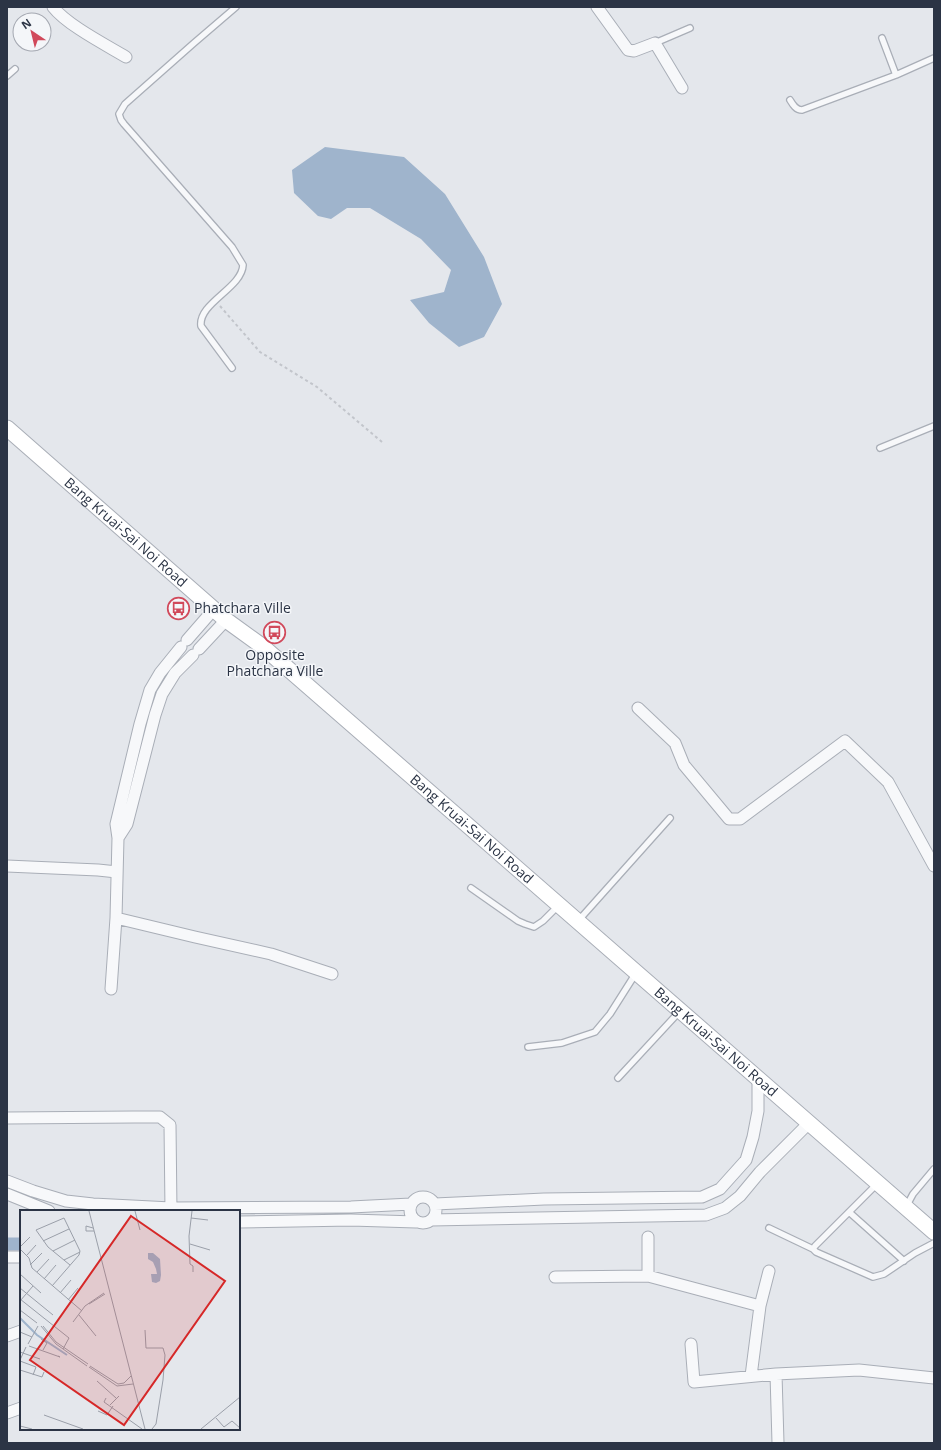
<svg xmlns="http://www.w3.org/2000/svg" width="941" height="1450" font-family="'Open Sans',sans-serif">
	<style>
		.water { fill: #9fb4cc }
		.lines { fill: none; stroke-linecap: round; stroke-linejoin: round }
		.canal { stroke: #9fb4cc; stroke-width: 13 }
		.lane-casing { stroke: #a9aeb7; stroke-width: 8 }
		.street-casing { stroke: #a9aeb7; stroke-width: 13 }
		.secondary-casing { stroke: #a9aeb7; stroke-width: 17 }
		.path { stroke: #c2c5cb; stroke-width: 2; stroke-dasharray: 3 3; stroke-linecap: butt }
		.lane { stroke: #f7f8fa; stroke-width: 5.5 }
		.street { stroke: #f7f8fa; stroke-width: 11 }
		.secondary { stroke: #fff; stroke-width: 15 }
		.labels { text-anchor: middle; stroke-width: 3; stroke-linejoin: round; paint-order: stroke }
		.street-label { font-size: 14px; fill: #2b3445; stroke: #f4f6f9 }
		.poi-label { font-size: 14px; fill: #2b3445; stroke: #f4f6f9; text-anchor: start }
		.inset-river { fill: none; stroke: #9fb4cc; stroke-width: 2 }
		.inset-road { fill: none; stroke: #9a9fa9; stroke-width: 1 }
		.view { fill: #d62828; fill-opacity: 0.15; stroke: #d62828; stroke-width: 2 }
		.inset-edge { fill: none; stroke: #2b3445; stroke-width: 2 }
	</style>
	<rect width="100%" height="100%" fill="#e4e7ec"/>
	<!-- water -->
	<path class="water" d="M325,147L404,157L445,194L484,257L502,304L484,337L459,347L429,323L410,300L444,292L451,270L421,239L370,208H347L331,219L318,216L294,193L292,170Z"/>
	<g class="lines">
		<!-- canal -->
		<path class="canal" d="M7,1244H21"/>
		<defs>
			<path id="lane" d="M882,38L896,75
				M655,43L690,28
				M7,76L15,69
				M790,100C793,105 796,110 802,110L896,75L934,58
				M232,368L201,326C198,303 242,288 243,265L232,247L124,124L121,120L119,114L125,104L194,43L236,7
				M880,448L934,426
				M471,888L518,921L525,924L534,927L543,921L559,905
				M578,921L670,818
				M528,1047L562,1043L595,1032L610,1014L636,973
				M618,1078L680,1011
				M906,1207L913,1194L934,1169
				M849,1212L904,1261
				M769,1228L813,1249L816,1252L873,1277L884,1274L915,1253L934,1243
				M813,1249L815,1246L877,1184"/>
			<path id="street" d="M53,7C67,25 106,45 126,57
				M597,7L628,50L634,51L655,43L682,88
				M187,640L214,609
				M199,649L226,620
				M638,708L675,743L684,765L729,819H740L845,741L888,782L934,866
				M118,838L127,824L155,715L162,694L175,673L193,655
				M7,866L98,870L117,872
				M116,918L195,937L271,954L332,974
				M111,989L116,918L118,838L116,824L140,724L150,690L160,673L181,647
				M7,1118L134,1117H160L170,1125L171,1211
				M7,1181L33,1191L66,1201L93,1204L171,1208L351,1207L411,1204
				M7,1194L49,1211
				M410 1210a13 13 0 1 1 26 0a13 13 0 1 1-26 0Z
				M435,1204L544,1199L702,1197L720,1189L746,1160L753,1137L758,1111V1078
				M431,1220L706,1215L725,1208L740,1196L760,1172L809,1123
				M239,1222L351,1220L416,1222
				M7,1257H21
				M648,1276V1237
				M555,1277L648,1276L760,1306
				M7,1336L21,1331
				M691,1344L694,1382L776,1374L859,1370L934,1378
				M776,1374L778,1443
				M751,1376L760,1306L769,1271
				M7,1413L21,1408"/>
			<g id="secondary">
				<path id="s1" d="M7,428L226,620L262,646L934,1232"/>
			</g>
		</defs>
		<!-- lane casing -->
		<use href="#lane" class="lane-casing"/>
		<!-- street casing -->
		<use href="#street" class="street-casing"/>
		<!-- secondary casing -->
		<use href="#secondary" class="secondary-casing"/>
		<!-- path -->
		<path class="path" d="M220,306L260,352L317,387L382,442"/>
		<!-- lane -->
		<use href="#lane" class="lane"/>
		<!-- street -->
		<use href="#street" class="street"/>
		<!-- secondary -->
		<use href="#secondary" class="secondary"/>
	</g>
	<!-- icons -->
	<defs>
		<symbol id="bus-ring" viewBox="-11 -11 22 22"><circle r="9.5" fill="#f4f6f9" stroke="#d1495b" stroke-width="1.5"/><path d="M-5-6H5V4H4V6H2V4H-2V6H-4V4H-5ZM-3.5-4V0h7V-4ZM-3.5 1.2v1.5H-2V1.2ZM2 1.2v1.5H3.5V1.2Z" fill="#d1495b"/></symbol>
	</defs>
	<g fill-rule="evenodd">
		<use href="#bus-ring" x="166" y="596" width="25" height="25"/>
		<use href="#bus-ring" x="262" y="620" width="25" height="25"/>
	</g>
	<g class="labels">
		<!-- street labels -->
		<g class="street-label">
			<text dy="5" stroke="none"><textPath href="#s1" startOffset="158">Bang Kruai-Sai Noi Road</textPath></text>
			<text dy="5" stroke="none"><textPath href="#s1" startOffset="614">Bang Kruai-Sai Noi Road</textPath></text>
			<text dy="5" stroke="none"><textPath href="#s1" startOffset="938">Bang Kruai-Sai Noi Road</textPath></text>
		</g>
		<!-- poi labels -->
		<g class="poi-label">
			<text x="194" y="613">Phatchara Ville</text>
			<text x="275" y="660" text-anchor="middle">Opposite<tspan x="275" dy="16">Phatchara Ville</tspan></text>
		</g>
	</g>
	<!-- overview -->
	<g transform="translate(20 1210)">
		<rect width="220" height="220" fill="#e4e7ec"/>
		<path d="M128,43H133L140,49L141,65L140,71L136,73L132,72L131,64H137L136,59L133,52L128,49Z" fill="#9fb4cc"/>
		<path class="inset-river" d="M0,108L17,125L47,145"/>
		<path class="inset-road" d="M69,1L125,219M115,1L120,20M172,1L169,26L170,54L173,56V62M171,8L188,10M73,18L66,16V21H74M23,31L49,19M170,34L190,40M0,37L10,27M0,39L9,48L12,58L62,101M33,41L55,30M7,45L16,35M44,50L60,42M10,55L22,43M17,62L29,49M0,64L21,83M24,69L36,55M32,76L59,45L60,41L44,8L16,20L28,37L50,55M0,78L33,105M40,83L51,70M0,89L49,128L43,139M48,90L58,78M0,91L13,76M69,94L85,84M0,100L17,113M59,105L76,126M53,112L65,96L84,83M21,116L36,134L67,156M23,116L36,132L68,154M125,120L126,138H143L145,145L143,170L136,214L132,219M0,122L12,127M21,129L27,133L23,140M8,134L18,116M9,136L40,147L38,146M0,142L20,149M0,150L6,137M0,151L16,157L13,165M70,156L98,174L104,173L111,166M69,157L97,176L113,174M0,160L22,167L24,162M77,171L96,188M86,188L84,192L122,219M90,195L99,186M78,201L87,205L93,196M24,205L63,219M196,208L204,217L212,211L220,218M0,216L12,219M181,219L220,187"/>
		<path class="view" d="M111,6L205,71L104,215L10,150Z"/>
		<rect width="220" height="220" class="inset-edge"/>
	</g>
	<!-- border -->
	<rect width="941" height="1450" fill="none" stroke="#2b3445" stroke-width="16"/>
	<!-- north arrow -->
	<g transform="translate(32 32) rotate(325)"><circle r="19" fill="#f4f6f9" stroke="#a4a8b1"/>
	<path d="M0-3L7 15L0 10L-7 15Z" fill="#d1495b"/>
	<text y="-6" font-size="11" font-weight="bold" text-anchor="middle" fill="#2b3445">N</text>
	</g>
</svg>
